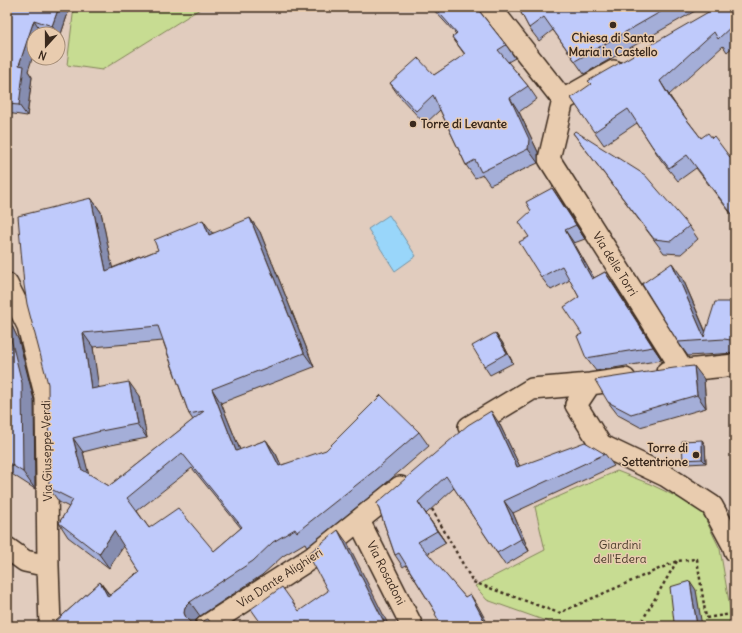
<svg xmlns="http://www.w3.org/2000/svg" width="742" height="633" font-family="Delius,sans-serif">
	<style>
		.green { fill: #c7dc92; stroke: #818358 }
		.water { fill: #99d6fa; stroke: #7391a2 }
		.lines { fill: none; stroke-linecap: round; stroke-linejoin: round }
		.minor-casing { stroke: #3b2a1e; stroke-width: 24 }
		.path { stroke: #3b2a1e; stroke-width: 2.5; stroke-dasharray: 3 3; stroke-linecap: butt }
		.minor { stroke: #e9ccaf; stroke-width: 21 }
		.wall { fill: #a4aed8; stroke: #3b2a1e; fill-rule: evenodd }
		.shaded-wall { fill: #868db0; stroke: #3b2a1e }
		.building { fill: #bfcafb; stroke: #3b2a1e; fill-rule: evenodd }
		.poi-dot { fill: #3b2a1e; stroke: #e9ccaf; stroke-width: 1.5 }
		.labels { text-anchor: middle; stroke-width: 3; stroke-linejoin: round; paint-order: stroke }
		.poi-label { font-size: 12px; font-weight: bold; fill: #3b2a1e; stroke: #e9ccaf }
		.street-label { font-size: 12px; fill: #3b2a1e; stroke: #e9ccaf }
		.park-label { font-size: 12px; fill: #493c2a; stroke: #e9ccaf }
	</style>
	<rect width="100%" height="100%" fill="#e1ccbe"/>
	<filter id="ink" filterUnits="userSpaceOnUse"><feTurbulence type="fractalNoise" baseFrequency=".025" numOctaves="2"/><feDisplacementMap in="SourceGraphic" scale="8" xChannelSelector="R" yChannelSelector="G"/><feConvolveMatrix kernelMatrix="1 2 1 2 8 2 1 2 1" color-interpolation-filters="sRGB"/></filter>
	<g filter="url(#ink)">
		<!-- green -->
		<path class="green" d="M74,7H203L102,70L67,65Z
			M617,471L650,484L700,508L720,549L731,614L729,626H560L487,600L475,586L545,550L535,507Z"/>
		<!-- water -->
		<path class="water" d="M389,215L416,256L395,271L368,229Z"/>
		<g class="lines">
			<defs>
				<path id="minor" d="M490,7L563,100
					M563,100L549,159L682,369
					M563,100L614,71
					M7,284L28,326L46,398L48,566L50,626
					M667,372L735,365
					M590,384L576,405L601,445L666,476L712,506L733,545L735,551
					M469,427L532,389L590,384L625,379
					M359,521L412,626
					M7,548L25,561L48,566
					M206,626L313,557L400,487"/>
			</defs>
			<!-- minor casing -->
			<use href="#minor" class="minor-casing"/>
			<!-- path -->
			<path class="path" d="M432,509L473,582L559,613L677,561L697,559L706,618L731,614L735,617
				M639,626L677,561"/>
			<!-- minor -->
			<use href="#minor" class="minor"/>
		</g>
		<!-- wall -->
		<path class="wall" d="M431,7H478V9L479,11L506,45L515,58L508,62L528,86L537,99L519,112L538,152V163L490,185L483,175L475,178L466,165L440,110L425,124L399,96L390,83L434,75L465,55L452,37L456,34Z
			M518,7H702L584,74L553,30L539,41L529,28Z
			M735,7V45L727,52L723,46L669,95L676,105L701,138H712L735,164V219L696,168L678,181L661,160L637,123L604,145L571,98Z
			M7,9L68,13L60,37L58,36V34H52L41,31L40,34H34L28,71L32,77L27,116L7,113V48L8,40L7,39Z
			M573,133L689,226L698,239L681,254L664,253L583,146Z
			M91,198L101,212L112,268L158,250L212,233L260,232L314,367L221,403L240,450L266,440L276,454L281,465L419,432L429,446L384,485L307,547L305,543L283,556L262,575L200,616L195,621V624L213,626H56L54,623L100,582L110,595L140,572L124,546L109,568L68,537L59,523L69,507L59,502L49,488ZM163,341L189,414L193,420L109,486L88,474L83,452L111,445L147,438L139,396L98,388L93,347ZM192,468L241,528L214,551L149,528L137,511Z
			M561,201L585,239L574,243L594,278L605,272L614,285L662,360L596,371L586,358L582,334L579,297L570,280L551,290L541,277L529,237Z
			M682,277L706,332L735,302V353L688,356L678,342Z
			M7,315L19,341L34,400L35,489L7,471Z
			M495,333L502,342L513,363L490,375L484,366Z
			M704,379L706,408L640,427L618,415L608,402Z
			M499,423L520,467L605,454L614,466L513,513L529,551L505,565L454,488L426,514L446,543L427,554L465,597L478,606L436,613L406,565L403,567L395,555L377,503Z
			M702,440L705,445L706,463L687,464L683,460Z"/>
		<!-- shaded-wall -->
		<path class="shaded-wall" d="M59,7H64L68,13L60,37L52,26Z
			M34,20L41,31L40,34H34V53L28,71L32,77L27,116L19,105V65Z
			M660,81L669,95L680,112L670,98Z
			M510,98L519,112L538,152V163L528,149Z
			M552,188L561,201L585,239L576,225Z
			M91,198L101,212L116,285L106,271Z
			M250,218L260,232L314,367L304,353Z
			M203,220L213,234L209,235Z
			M565,230L574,243L602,292L592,279Z
			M672,263L682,277L709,340L704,337Z
			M605,272L614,285L662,360L653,347Z
			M7,315L19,341L34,400L35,489L23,472L7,323Z
			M83,333L93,347L101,403L91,389Z
			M495,333L502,342L513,363Z
			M694,366L704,379L706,408L697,395Z
			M129,382L139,396L147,438L137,424Z
			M212,389L221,403L246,465L236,451Z
			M491,411L499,423L526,479L517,467Z
			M73,438L83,452L91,483L81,469Z
			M266,440L276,454L288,480L279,466Z
			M702,440L705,445L706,463L702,459Z
			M504,501L513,513L529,551L521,539Z
			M418,502L426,514L446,543L437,531Z
			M338,530L348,544L389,626H386Z
			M114,531L124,545L109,568L99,554Z
			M690,581L696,590L702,626H697Z
			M100,582L110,596L108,597Z
			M470,594L478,606L489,626H487Z
			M190,602L200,616L195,621L194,626L186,618L184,613L185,607Z"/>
		<!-- building -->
		<path class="building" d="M9,7H59L52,26L34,20L19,65L24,66L19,105L7,104V48L9,32L7,31V9Z
			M434,7H476L506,45L498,50L528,86L510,98L529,139L528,149L481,172L475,160L466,165L433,95L416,111L390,83L418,58L434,75L465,54L452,37L457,33Z
			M518,7H669L575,61L544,17L529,28Z
			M717,7H735V23L718,39L714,32L660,81L670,98L701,138L708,133L712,138L714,136L735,164V212L732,214L687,155L669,168L652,146L628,109L594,132L571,98L591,84L588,81Z
			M575,131L645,175L689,226L671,241L654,239L573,133Z
			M552,188L576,225L565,230L592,279L605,272L653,347L586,358L577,336L582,334L564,307L579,297L562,266L541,277L519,242L529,237L519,222L531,211L526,202Z
			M91,198L106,271L158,250L154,240L203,220L209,235L250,218L304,353L212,389L236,451L266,440L279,466L326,450L381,395L419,432L374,471L297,532L295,529L273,542L253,561L190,602L185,607L184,613L186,618L190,622L196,624L208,619L213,626H57L54,623L100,582L108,597L140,572L114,531L99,554L59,523L73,500L49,488L48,384L27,304L24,285L18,216ZM158,326L189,414L204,411L109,486L81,469L73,438L101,431L137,424L129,382L91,389L83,333ZM182,453L242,527L214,551L178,508L149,528L127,498Z
			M672,263L704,337L715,302H735V344L731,340L724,339L678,342L642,284Z
			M7,323L22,383L23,472L7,462Z
			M495,333L507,353L484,366L472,346Z
			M694,366L697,395L631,414L608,402L595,380L674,368Z
			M491,411L517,467L585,442L605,454L504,501L521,539L497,553L446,476L418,502L437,531L418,542L465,597L470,594L487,626H442L435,614L436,613L399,553L395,555L377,503L468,425Z
			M702,440V459L683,460L682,441Z
			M338,530L386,626H263L251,609L282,587L299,611L328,591L308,554Z
			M690,581L697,626H664L674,622L670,587Z"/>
	</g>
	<!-- markers -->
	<g class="poi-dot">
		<circle cx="613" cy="25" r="4"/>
		<circle cx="413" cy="124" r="4"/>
		<circle cx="696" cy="455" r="4"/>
	</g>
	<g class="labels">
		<!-- poi labels -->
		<g class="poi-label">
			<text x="613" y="42">Chiesa di Santa<tspan x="613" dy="14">Maria in Castello</tspan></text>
			<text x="421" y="128" text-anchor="start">Torre di Levante</text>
			<text x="688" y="452" text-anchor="end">Torre di<tspan x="688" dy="14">Settentrione</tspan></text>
		</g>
		<!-- street labels -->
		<g class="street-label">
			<text transform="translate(615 264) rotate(58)" y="4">Via delle Torri</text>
			<text transform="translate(47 451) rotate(-91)" y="4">Via Giuseppe Verdi</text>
			<text transform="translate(386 573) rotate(63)" y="4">Via Rosadoni</text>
			<text transform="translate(280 578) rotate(-33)" y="4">Via Dante Alighieri</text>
		</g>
		<!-- park labels -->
		<g class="park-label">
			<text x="620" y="549">Giardini<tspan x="620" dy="14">dell'Edera</tspan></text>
		</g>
	</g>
	<!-- margin -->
	<rect width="742" height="633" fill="none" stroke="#e9ccaf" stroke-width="24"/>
	<rect x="12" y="12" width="718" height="609" fill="none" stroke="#3b2a1e" stroke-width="1.5" filter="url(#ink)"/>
	<!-- north arrow -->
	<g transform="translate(46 46) rotate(201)"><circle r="19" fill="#e9ccaf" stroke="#a38b75"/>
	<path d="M0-3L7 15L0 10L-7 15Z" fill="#3b2a1e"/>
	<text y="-6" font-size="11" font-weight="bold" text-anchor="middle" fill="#3b2a1e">N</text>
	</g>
</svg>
